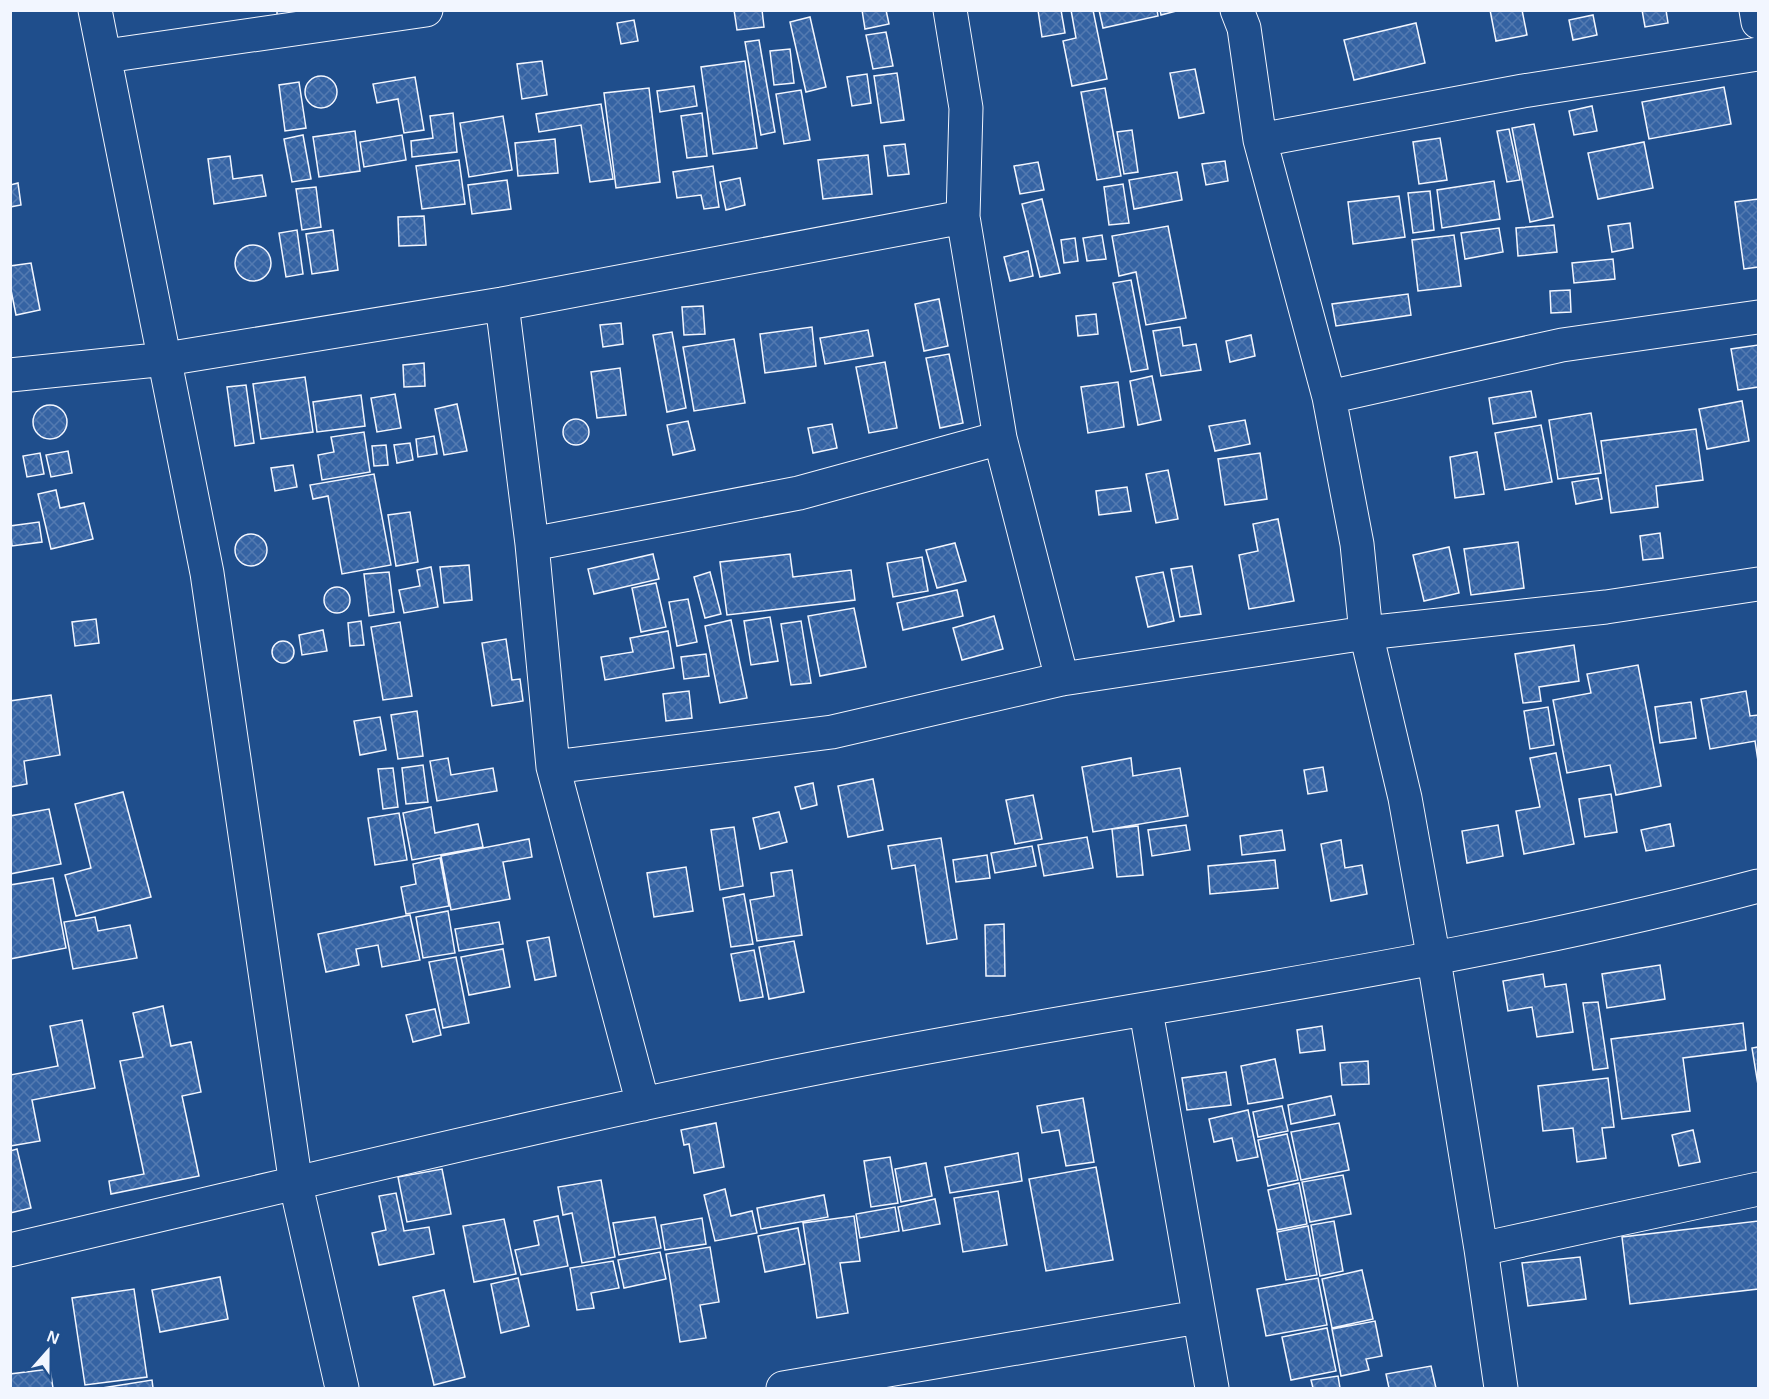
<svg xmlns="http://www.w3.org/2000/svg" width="1769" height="1399" font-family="Helvetica,sans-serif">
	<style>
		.building { fill: url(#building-cross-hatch); stroke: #f2f6ff; stroke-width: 1.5 }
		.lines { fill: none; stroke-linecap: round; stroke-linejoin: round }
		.minor-casing { stroke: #f2f6ff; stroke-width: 35 }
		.minor { stroke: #1f4e8c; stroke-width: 33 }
	</style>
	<defs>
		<pattern id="building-cross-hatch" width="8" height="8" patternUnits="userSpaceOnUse" patternTransform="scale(1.5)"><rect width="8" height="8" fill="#3563a3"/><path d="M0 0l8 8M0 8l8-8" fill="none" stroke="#537ab1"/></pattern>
	</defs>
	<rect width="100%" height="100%" fill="#1f4e8c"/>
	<!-- building -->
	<path class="building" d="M277,10H296V13L277,15Z
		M734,10H762L764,27L737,30Z
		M862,10H886L889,24L865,29Z
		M1038,10H1061L1065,33L1042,37Z
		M1071,10H1093L1107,79L1072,86L1063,41L1076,38Z
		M1099,10H1157L1158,16L1103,28Z
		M1160,10H1180L1161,15Z
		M1490,10H1522L1527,35L1496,41Z
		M1642,10H1666L1668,23L1645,27Z
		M1593,15L1597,35L1573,40L1569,20Z
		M810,17L826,87L806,92L790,22Z
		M634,20L638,41L621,44L617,23Z
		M1416,23L1425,63L1354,80L1344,40Z
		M886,32L893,66L873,69L866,35Z
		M759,40L775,132L761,135L745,42Z
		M790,49L794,83L774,85L770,51Z
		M542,61L547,95L522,99L517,64Z
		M745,61L757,148L713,154L701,67Z
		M1195,69L1204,113L1179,118L1170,73Z
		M897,73L904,120L881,123L874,76Z
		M867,74L871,103L852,106L847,77Z
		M305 92a16 16 0 1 1 32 0a16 16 0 1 1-32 0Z
		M415,77L424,130L404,133L398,99L377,103L373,84Z
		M299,82L306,128L285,131L279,85Z
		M694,86L697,106L660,112L657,91Z
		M1724,87L1731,124L1649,139L1642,102Z
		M649,88L660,182L616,188L604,93Z
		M1105,88L1121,176L1097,180L1081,92Z
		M801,90L810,140L784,144L776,94Z
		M601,104L613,179L590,182L581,125L539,132L536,114Z
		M1592,106L1597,131L1574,135L1569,111Z
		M453,113L457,152L412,157L411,141L433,138L430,116Z
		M702,113L707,156L687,158L681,116Z
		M503,116L512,170L469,177L460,123Z
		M1534,124L1553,217L1530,222L1512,128Z
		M1509,129L1520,180L1507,182L1497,131Z
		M1132,130L1138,172L1124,174L1117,132Z
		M355,131L360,171L319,177L313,137Z
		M303,135L311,179L292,182L284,139Z
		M402,135L406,160L364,167L360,142Z
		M1440,138L1447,180L1419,184L1413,142Z
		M555,139L558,173L518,176L515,143Z
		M1644,142L1653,188L1598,199L1588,153Z
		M905,144L909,174L888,176L884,146Z
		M868,155L872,194L823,199L818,160Z
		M230,156L233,179L262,175L266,196L214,204L208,159Z
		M459,160L465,204L422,209L416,166Z
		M1225,161L1228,181L1206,185L1202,164Z
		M1038,162L1044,190L1020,194L1014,166Z
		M713,166L719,207L704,209L701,195L677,198L673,172Z
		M1177,172L1182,200L1134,209L1129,180Z
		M740,178L745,205L726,210L720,182Z
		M507,180L511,209L472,214L468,185Z
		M1494,181L1500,219L1442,228L1437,190Z
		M18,183L21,205L10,207V185Z
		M1123,184L1129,223L1109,225L1104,187Z
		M316,187L321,227L302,230L296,189Z
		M1430,191L1434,230L1413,233L1408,193Z
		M1399,196L1405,237L1353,244L1348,202Z
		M1042,199L1060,273L1040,277L1022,204Z
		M1758,199V267L1744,269L1735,202Z
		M424,216L426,245L399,246L398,217Z
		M1630,223L1633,248L1612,252L1608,226Z
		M1554,225L1557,252L1518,256L1516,228Z
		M1168,226L1186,318L1146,325L1136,272L1119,276L1112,236Z
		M1499,228L1503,252L1465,259L1461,233Z
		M297,230L303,274L286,277L279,233Z
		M333,230L338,270L312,274L306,234Z
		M1102,235L1106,259L1087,261L1083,238Z
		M1454,235L1461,286L1418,291L1412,240Z
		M1075,238L1078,261L1064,263L1061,240Z
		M235 263a18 18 0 1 1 36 0a18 18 0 1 1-36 0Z
		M1028,251L1033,276L1010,281L1004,257Z
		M1613,259L1615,279L1574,283L1572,263Z
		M31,263L40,310L16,315L10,285V266Z
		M1131,280L1148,369L1131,372L1113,283Z
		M1570,290L1571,312L1551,313L1550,291Z
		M1408,294L1411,315L1336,326L1332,304Z
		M939,299L948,346L924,351L915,304Z
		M703,306L705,334L684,335L682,307Z
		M1096,314L1098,334L1078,336L1076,316Z
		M621,323L623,344L603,347L600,325Z
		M812,327L816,366L765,373L760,334Z
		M1180,327L1183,346L1196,344L1201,370L1161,376L1153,331Z
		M868,330L873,356L825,364L820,338Z
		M672,332L686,408L667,412L653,335Z
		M1251,335L1255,356L1230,362L1226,341Z
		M734,339L745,403L694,411L683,347Z
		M1758,345V387L1738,390L1731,349Z
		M949,354L963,423L940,428L926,358Z
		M885,362L897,428L869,433L856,367Z
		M424,363L425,386L404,387L403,365Z
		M620,368L626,415L597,418L591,372Z
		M1152,376L1161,420L1138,425L1130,381Z
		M305,377L313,432L261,439L253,384Z
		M1118,382L1124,427L1088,433L1081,387Z
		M246,385L254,443L235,446L227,387Z
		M1531,391L1536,417L1493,424L1489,398Z
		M395,394L401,428L377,432L371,398Z
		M361,395L365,426L317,432L313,402Z
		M1742,401L1749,441L1707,449L1699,409Z
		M457,404L467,451L444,455L435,409Z
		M33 422a17 17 0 1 1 34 0a17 17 0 1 1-34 0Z
		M1591,413L1601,473L1558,479L1549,420Z
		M563 432a13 13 0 1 1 26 0a13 13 0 1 1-26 0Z
		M1245,420L1250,444L1215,451L1209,426Z
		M688,421L695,450L673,455L667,425Z
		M832,424L837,448L813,453L808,428Z
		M1541,425L1552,482L1505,490L1495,433Z
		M1696,429L1703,480L1656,486L1658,507L1611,513L1601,441Z
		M364,432L370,472L322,480L318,455L334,452L331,437Z
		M434,436L437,454L418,457L416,439Z
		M410,443L413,460L397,463L394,445Z
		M386,445L388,465L374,466L372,446Z
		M68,451L72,473L51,477L46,455Z
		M1477,452L1484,494L1455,498L1450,457Z
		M40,453L44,474L27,477L23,456Z
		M1260,453L1267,499L1225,505L1218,459Z
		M293,465L297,487L275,491L271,468Z
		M1168,470L1178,519L1156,523L1146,474Z
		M374,474L391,565L342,574L328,496L313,499L310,485Z
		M1598,478L1602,499L1576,504L1572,482Z
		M1127,487L1131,511L1099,515L1096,491Z
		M56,490L60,508L84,503L93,539L51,549L38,494Z
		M410,512L418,562L396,566L388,515Z
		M1278,519L1294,601L1249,609L1239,555L1258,551L1253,524Z
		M39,522L42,542L12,546L10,526Z
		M1660,533L1663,558L1643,560L1640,536Z
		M235 550a16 16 0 1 1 32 0a16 16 0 1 1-32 0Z
		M1518,542L1524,588L1471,595L1464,549Z
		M955,543L966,581L937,588L926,550Z
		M1449,547L1459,593L1424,601L1413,555Z
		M653,554L659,579L594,594L588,569Z
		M790,554L793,577L851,570L855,600L727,615L720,562Z
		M922,557L928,591L893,597L887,563Z
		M469,565L472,600L444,603L440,567Z
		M1192,566L1201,614L1180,617L1171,569Z
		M431,567L438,607L404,613L399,590L420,586L417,570Z
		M389,572L394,612L369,616L364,574Z
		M710,572L721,614L705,618L694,577Z
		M1163,572L1174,621L1148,627L1136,577Z
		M656,583L666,627L641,632L632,588Z
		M324 600a13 13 0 1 1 26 0a13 13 0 1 1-26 0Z
		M957,590L963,616L903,630L897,603Z
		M688,599L697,642L677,646L669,602Z
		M854,608L866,667L820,676L808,616Z
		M994,616L1003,649L962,660L953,628Z
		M770,617L778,661L751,665L744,621Z
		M96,619L99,643L75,646L72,622Z
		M731,620L747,698L720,703L705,626Z
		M361,621L364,645L350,646L348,623Z
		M801,621L811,683L791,685L781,624Z
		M400,622L412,696L383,700L371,627Z
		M323,630L327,651L302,655L299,635Z
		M668,631L674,668L605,680L601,657L633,652L630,638Z
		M506,639L512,680L520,679L523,701L492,706L482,643Z
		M272 652a11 11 0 1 1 22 0a11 11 0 1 1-22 0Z
		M1574,645L1579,681L1539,687L1541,701L1523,703L1515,654Z
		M706,654L709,676L684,679L681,657Z
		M1638,665L1661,786L1616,795L1610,765L1567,773L1553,700L1591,693L1587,674Z
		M689,691L692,718L666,721L663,694Z
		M1746,691L1750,716L1758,715V761L1755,741L1710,749L1701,699Z
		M51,695L60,755L24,761L27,784L10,787V701Z
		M1691,702L1696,738L1660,743L1655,707Z
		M1548,707L1554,745L1530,749L1524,711Z
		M417,711L423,756L398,759L391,715Z
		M380,717L386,750L360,755L354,721Z
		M1556,753L1574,844L1524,854L1516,811L1540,807L1530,758Z
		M448,758L451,775L493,768L497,791L437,801L430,761Z
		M1131,758L1133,776L1180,768L1188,816L1093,832L1082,767Z
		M423,765L428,802L406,804L402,768Z
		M1323,767L1327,791L1308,794L1304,770Z
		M393,768L398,807L383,809L378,769Z
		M873,779L883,830L848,837L838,786Z
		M813,783L817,805L801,809L795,787Z
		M123,792L151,897L76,916L65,875L91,868L75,804Z
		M1611,794L1617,832L1585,837L1579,799Z
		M1033,795L1042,839L1015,844L1006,800Z
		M431,807L435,833L478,824L483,847L412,860L403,813Z
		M49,809L61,864L10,874V816Z
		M779,812L787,842L760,849L753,818Z
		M399,813L407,860L375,865L368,818Z
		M1670,824L1674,846L1646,851L1641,830Z
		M1186,825L1190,850L1152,856L1148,830Z
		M1498,825L1503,856L1467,863L1462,831Z
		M1138,826L1143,875L1117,877L1112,829Z
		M734,827L743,886L720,890L711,830Z
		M1282,830L1285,850L1242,855L1240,836Z
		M1087,837L1093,868L1044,876L1038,845Z
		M941,838L957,939L927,944L915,865L892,869L888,846Z
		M529,839L532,857L503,862L510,899L451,910L441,856Z
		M1341,840L1345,868L1362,865L1367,894L1331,901L1321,844Z
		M1032,846L1036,866L995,873L991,853Z
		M987,855L990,878L956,882L953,860Z
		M440,858L449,906L406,914L401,887L416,884L413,864Z
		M1275,860L1278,888L1210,894L1208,866Z
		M686,867L693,911L654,917L647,873Z
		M792,870L802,935L757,941L750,900L774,896L771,873Z
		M53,878L66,948L10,959V885Z
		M744,894L753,944L731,947L723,898Z
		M448,911L455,953L423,958L416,917Z
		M410,915L420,960L382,967L378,945L356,949L359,965L326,972L318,934Z
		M95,917L98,931L130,925L137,958L73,969L64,922Z
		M499,922L503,944L459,951L455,929Z
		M1004,924L1005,976H986L985,925Z
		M549,937L556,976L535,980L527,941Z
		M794,941L804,992L769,999L759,947Z
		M503,949L510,987L469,995L461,957Z
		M754,950L763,997L740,1001L731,954Z
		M456,957L469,1023L443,1028L429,962Z
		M1660,965L1665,999L1607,1008L1602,974Z
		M1543,974L1545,987L1566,984L1573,1032L1537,1037L1532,1007L1508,1011L1503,981Z
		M1598,1002L1608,1068L1593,1070L1583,1003Z
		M163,1006L171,1046L191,1042L201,1092L182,1096L199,1176L111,1194L109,1181L144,1174L120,1061L143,1057L133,1013Z
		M435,1009L441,1035L413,1042L406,1015Z
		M82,1020L95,1088L32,1100L40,1141L10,1146V1075L58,1066L50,1026Z
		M1743,1023L1746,1050L1683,1058L1690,1111L1622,1119L1611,1039Z
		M1322,1026L1325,1050L1300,1053L1297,1030Z
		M1758,1047V1085L1752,1048Z
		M1275,1059L1283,1098L1248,1104L1241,1066Z
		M1368,1061L1369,1084L1342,1085L1340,1063Z
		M1226,1072L1231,1105L1187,1110L1182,1078Z
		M1608,1078L1614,1127L1602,1128L1606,1158L1577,1162L1573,1128L1543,1131L1538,1086Z
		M1331,1096L1335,1115L1291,1124L1288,1105Z
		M1083,1098L1094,1162L1066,1166L1059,1130L1042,1133L1037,1106Z
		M1282,1106L1288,1131L1258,1137L1253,1112Z
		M1248,1110L1258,1157L1237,1161L1232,1138L1214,1142L1209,1119Z
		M716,1123L724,1167L694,1173L689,1144L684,1145L681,1130Z
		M1339,1123L1349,1170L1301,1180L1291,1132Z
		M1693,1130L1700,1162L1679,1166L1672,1135Z
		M1287,1134L1298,1180L1268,1186L1258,1140Z
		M17,1149L31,1208L10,1213V1151Z
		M1018,1153L1022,1181L950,1193L945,1167Z
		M890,1157L898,1203L871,1207L864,1161Z
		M926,1163L932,1196L901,1202L895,1169Z
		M1096,1167L1113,1260L1046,1271L1029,1179Z
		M442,1169L451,1214L407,1222L398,1177Z
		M1343,1175L1351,1214L1310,1222L1302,1182Z
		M601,1180L615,1257L582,1263L572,1213L563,1215L558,1187Z
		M1299,1183L1307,1224L1277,1230L1268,1190Z
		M725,1189L731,1216L752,1211L757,1233L715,1241L704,1195Z
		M998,1191L1007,1245L963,1252L954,1198Z
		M396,1193L404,1231L429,1227L434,1254L379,1265L372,1233L386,1230L379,1196Z
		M824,1195L828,1217L761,1229L757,1208Z
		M935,1199L940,1224L903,1231L898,1207Z
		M895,1207L899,1231L860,1238L856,1214Z
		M558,1216L568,1266L521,1275L515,1250L539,1245L534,1221Z
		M854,1216L860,1261L840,1263L848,1313L817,1318L803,1223Z
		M655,1217L661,1248L619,1255L613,1223Z
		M702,1218L706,1244L665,1250L661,1225Z
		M504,1219L516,1274L474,1282L463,1226Z
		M1334,1221L1343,1271L1320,1276L1311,1225Z
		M1758,1221V1289L1630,1304L1622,1237Z
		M1308,1226L1317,1275L1286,1280L1277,1232Z
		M798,1228L805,1264L765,1272L758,1236Z
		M710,1247L719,1302L700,1305L706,1338L680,1342L666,1254Z
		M660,1252L666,1279L624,1288L618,1260Z
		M1580,1257L1586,1299L1528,1306L1522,1263Z
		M613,1261L619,1288L591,1293L594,1308L577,1310L570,1268Z
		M1362,1270L1373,1319L1332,1328L1322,1279Z
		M220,1277L228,1319L160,1332L152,1290Z
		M518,1278L529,1326L501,1333L491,1284Z
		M1318,1278L1327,1325L1266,1336L1257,1289Z
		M134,1289L147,1377L85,1385L72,1298Z
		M444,1290L465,1377L434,1385L413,1297Z
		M1375,1321L1382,1356L1366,1359L1369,1370L1341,1376L1332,1329Z
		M1327,1328L1336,1371L1291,1380L1282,1337Z
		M1431,1366L1436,1388H1389L1386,1374Z
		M50,1369L53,1388H10V1374Z
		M1338,1376L1340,1388H1313L1311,1380Z
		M152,1380L153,1388H102Z"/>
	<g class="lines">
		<defs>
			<path id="minor" d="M95,10L207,573L296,1185L342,1388
				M950,10L966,108L963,217L1000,438L1062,679
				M1237,10L1244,28L1260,140L1329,397L1357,544L1366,633L1405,798L1434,960L1481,1249L1501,1388
				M1756,10L1758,22
				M106,56L426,10
				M1260,140L1523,91L1758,54
				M502,304L532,544L553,767L643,1104
				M10,375L166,359L502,304L963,217
				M1329,397L1562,345L1758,317
				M532,544L799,493L1000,438
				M553,767L832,732L1062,679L1366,633L1606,607L1758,584
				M1146,1011L1212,1388
				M1481,1249L1758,1189
				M10,1250C305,1182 598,1108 895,1053C1184,999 1474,961 1758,886
				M783,1388L1198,1317"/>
		</defs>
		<!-- minor casing -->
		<use href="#minor" class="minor-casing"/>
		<!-- minor -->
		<use href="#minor" class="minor"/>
	</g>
	<!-- border -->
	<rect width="1769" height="1399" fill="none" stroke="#f2f6ff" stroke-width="24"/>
	<!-- north arrow -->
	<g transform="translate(48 1351) rotate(21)" stroke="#1f4e8c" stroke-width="4.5" paint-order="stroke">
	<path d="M0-4.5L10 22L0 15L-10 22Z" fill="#f2f6ff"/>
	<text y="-9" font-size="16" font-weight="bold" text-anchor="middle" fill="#f2f6ff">N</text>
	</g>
</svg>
